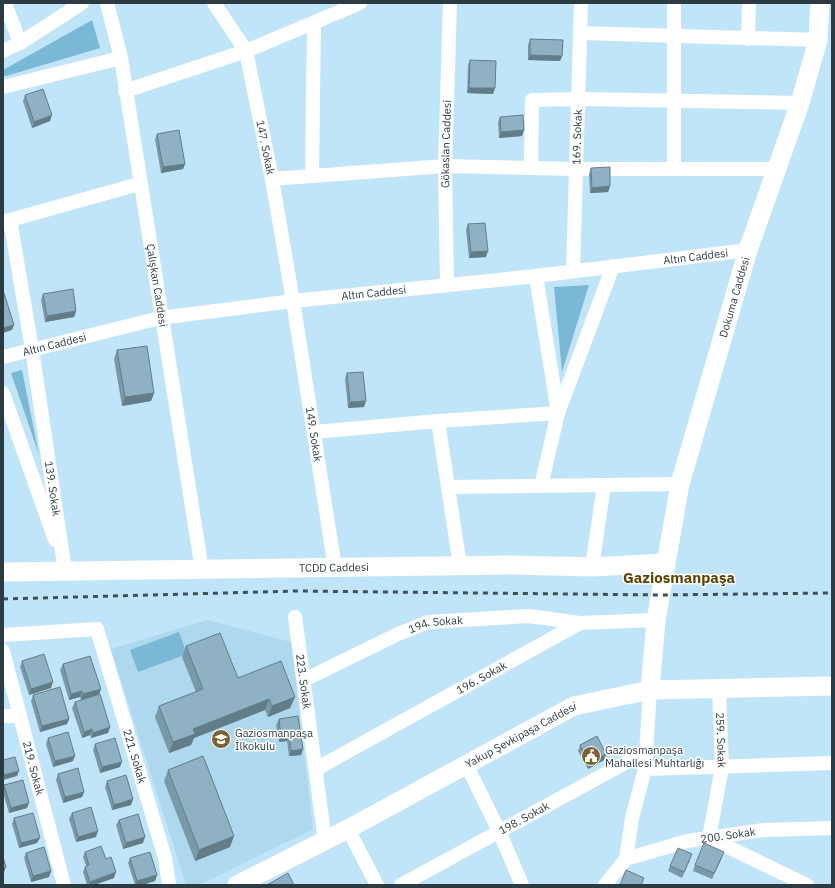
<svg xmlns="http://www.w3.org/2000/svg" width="835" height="888" font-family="'IBM Plex Sans',sans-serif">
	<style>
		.built { fill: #add8ee }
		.green { fill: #7bb8d5 }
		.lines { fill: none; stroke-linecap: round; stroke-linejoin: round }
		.minor { stroke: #fff; stroke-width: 14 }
		.secondary { stroke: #fff; stroke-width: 19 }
		.rail { stroke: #3e5058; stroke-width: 3; stroke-dasharray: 5 5; stroke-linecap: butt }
		.wall { fill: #7a99a8 }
		.shaded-wall { fill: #637d88 }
		.building { fill: #8eb2c3; stroke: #637d88 }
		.labels { text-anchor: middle; stroke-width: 3; stroke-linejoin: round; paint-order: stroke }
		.street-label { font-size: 11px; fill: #2c3b42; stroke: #fff }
		.poi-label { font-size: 11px; fill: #2c3b42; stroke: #fff; text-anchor: start }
		.district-label { font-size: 15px; font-weight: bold; fill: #5f4206; stroke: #fff }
	</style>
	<rect width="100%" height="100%" fill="#c0e5f8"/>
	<!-- built -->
	<path class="built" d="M207,620L291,642L313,829L199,885H186L111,649Z"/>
	<!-- green -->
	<path class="green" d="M92,20L100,48L6,76L3,75V70Z
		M589,285L562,372L554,287Z
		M22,370L39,455L11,373Z
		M179,632L187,654L138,672L130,650Z"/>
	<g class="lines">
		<!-- minor -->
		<g class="minor">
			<path d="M5,3L20,43"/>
			<path id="s1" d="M107,3L121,58L202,570"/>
			<path id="s2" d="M214,3L246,51L272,179L293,301L335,568"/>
			<path d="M580,33L818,40"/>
			<path d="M748,39L749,3"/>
			<path d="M3,51L20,43L82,3"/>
			<path d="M3,87L121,58"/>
			<path d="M125,91L246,51L360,3"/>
			<path d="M531,168L532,100L578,99L800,103"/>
			<path d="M674,169V3"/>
			<path d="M312,176L314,23"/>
			<path d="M272,179L445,166L576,169H778"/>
			<path id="s3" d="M10,220L32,349L65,571"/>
			<path d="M3,222L139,184"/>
			<path id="s4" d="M573,271L581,3"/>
			<path id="s5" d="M447,285L445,166L450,3"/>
			<path id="s6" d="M3,357L160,318L293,301L536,276L748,250"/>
			<path d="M3,393L55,540"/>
			<path d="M438,421L558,413L536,276"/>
			<path d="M314,432L438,421L460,566"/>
			<path d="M541,486L558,413L613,266"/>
			<path d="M448,487L680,484"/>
			<path d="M592,567L604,485"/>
			<path id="s7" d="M295,617L325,841"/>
			<path id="s8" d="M3,635L97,629L165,858L169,885"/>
			<path id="s9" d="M3,651L64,885"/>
			<path id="s10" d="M304,680L398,634L428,622L529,616L580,623"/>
			<path id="s11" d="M719,688L722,767L709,838L807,885"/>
			<path d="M3,716H20"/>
			<path d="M466,764L499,831L522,885"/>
			<path id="s12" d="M316,769L580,623L656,620"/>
			<path d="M645,769L832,763"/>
			<path d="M348,829L377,885"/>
			<path id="s13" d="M626,859L687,841L764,830L832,828"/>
			<path id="s14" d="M401,885L647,751"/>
			<path d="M605,885L626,859L632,818L645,769L650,690"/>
		</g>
		<!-- secondary -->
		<g class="secondary">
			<path id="s15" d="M3,572L513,565L592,567L665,563"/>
			<path id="s16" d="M650,690L656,620L680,484L748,250L800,103L818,40L820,3"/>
			<path id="s17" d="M237,885L348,829L574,706L650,690L832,686"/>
		</g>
		<!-- rail -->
		<path class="rail" d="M3,599L297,591L660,595L832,593"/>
	</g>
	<!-- wall -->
	<path class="wall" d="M530,39L562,56L560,61L528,60V45Z
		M470,60L495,88L493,94L467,93L468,65Z
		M25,95L50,121L32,128L23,101Z
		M500,117L524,130L522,136L499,138L498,122Z
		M157,134L185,164L183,169L161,173L155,139Z
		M591,168L610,186L608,192L590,193L589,174Z
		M468,224L486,257L469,258L466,230Z
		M43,294L76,311L74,317L45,322L41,300Z
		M117,350L154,393L151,401L122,406L114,359Z
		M347,373L364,407L348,408L345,379Z
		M186,646L238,678L295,697L290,708L268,717L265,710L194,738L191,745L169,753L155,717L159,706L196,692L182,657Z
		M22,661L51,688L29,695L20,667Z
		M63,664L99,695L110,727L108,733L91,738L90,735L82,738L72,708L75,702L81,700L80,697L69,700L60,670Z
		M33,695L69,719L67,724L40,732L31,701Z
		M279,719L303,749L301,755L289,756L287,741L279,742L276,725Z
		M48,738L73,761L53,767L46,744Z
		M95,744L120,767L100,773L93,750Z
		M580,745L604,760L588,769L578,751Z
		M168,770L230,847L195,861L164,781Z
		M58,774L84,792L82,797L63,803L56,780Z
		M107,781L133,799L131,805L112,810L105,787Z
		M4,785L27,808L9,813L3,793V790Z
		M72,813L96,837L76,842L69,819Z
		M14,818L37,843L19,848L12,824Z
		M119,820L143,843L123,849L116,825Z
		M85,852L106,859L114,878L94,885H87L83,872L85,867L86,866L83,857Z
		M26,853L51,871L49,877L31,882L24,858Z
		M130,858L157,875L155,881L142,885H135L128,863Z
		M722,858L712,879L693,871L695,865Z
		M690,860L682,878L668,871L670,866Z"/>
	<!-- shaded-wall -->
	<path class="shaded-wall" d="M530,55L562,56L560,61L528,60Z
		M469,88H495L493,94L467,93Z
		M52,115L50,121L32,128L34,122Z
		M524,130L522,136L499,138L501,132Z
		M185,164L183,169L161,173L163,167Z
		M610,186L608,192L590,193L592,188Z
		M488,251L486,257L469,258L471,252Z
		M76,311L74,317L45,322L47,316Z
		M14,325L12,330L3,333V328Z
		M154,393L151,401L122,406L125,397Z
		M366,401L364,407L348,408L350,402Z
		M53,682L51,688L29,695L31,689Z
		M101,689L99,695L81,700L83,694Z
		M82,691L80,697L69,700L71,694Z
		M295,697L290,708L268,717L272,706Z
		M269,699L265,710L194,738L191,745L169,753L173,742L193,729Z
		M69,719L67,724L40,732L42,726Z
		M110,727L108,733L91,738L93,733Z
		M92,729L90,735L82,738L84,732Z
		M289,735L287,741L279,742L281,737Z
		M303,749L301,755L289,756L291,751Z
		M606,754L604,760L588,769L590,763Z
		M75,756L73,761L53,767L55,761Z
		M122,762L120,767L100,773L102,767Z
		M19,771L17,776L3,780V775Z
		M84,792L82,797L63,803L65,797Z
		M133,799L131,805L112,810L114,805Z
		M29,803L27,808L9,813L11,808Z
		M98,831L96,837L76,842L78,837Z
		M234,836L230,847L195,861L199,850Z
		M145,837L143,843L123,849L126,843Z
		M40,838L37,843L19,848L21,843Z
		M6,867L4,872L3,873V868Z
		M51,871L49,877L31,882L33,876Z
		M116,872L114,878L94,885H88L90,882Z
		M157,875L155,881L142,885H136L137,881Z"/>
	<!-- building -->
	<path class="building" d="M530,39L563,40L562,56L530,55Z
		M470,60L496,61L495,88H469Z
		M43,89L52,115L34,122L25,95Z
		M523,115L524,130L501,132L500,117Z
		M179,130L185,164L163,167L157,134Z
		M610,167V186L592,188L591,168Z
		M485,223L488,251L471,252L468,224Z
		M73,289L76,311L47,316L43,294Z
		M3,293H4L14,325L3,328Z
		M147,346L154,393L125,397L117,350Z
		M363,372L366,401L350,402L347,373Z
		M220,633L238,678L281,661L295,697L272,706L269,699L193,729L195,734L173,742L159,706L203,689L186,646Z
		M44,654L53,682L31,689L22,661Z
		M90,656L101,689L83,694L82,691L71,694L63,664Z
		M60,687L69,719L42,726L33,695Z
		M100,694L110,727L93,733L92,729L84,732L75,702Z
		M298,716L303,749L291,751L289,735L281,737L279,719Z
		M68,732L75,756L55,761L48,738Z
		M597,736L606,754L590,763L580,745Z
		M115,738L122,762L102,767L95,744Z
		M203,756L234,836L199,850L168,770Z
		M15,757L19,771L3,775V760Z
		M78,768L84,792L65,797L58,774Z
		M126,775L133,799L114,805L107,781Z
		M23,780L29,803L11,808L4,785Z
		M91,807L98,831L78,837L72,813Z
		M33,813L40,838L21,843L14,818Z
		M138,814L145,837L126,843L119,820Z
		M704,843L724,852L714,873L695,865Z
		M101,846L106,859L111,857L116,872L90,882L85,867L89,865L85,852Z
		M44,847L51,871L33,876L26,853Z
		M678,848L692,854L684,872L670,866Z
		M150,852L157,875L137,881L130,858Z
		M3,857L6,867L3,868Z
		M626,870L644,878L641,885H620Z
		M288,873L294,885H267Z"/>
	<!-- icons -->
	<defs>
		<symbol id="school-disc" viewBox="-11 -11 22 22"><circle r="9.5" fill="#7c6133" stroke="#fff"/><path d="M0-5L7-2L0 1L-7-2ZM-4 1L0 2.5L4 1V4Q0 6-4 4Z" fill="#fff"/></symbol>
		<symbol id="civic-disc" viewBox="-11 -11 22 22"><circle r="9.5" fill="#7c6133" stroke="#fff"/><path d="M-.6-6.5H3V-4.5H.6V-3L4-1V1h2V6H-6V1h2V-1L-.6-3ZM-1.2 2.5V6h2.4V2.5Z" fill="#fff"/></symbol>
	</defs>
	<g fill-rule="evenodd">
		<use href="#school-disc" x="210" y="728" width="22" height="22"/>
		<use href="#civic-disc" x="580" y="745" width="22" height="22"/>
	</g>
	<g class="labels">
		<!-- street labels -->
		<g class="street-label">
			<text dy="4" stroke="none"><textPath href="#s4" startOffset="134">169. Sokak</textPath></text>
			<text dy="4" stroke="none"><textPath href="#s5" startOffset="141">Gökaslan Caddesi</textPath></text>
			<text dy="4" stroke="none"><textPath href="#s2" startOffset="156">147. Sokak</textPath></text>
			<text dy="4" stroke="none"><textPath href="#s6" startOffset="701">Altın Caddesi</textPath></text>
			<text dy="4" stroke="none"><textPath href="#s1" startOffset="287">Çalışkan Caddesi</textPath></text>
			<text dy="4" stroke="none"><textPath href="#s6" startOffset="377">Altın Caddesi</textPath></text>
			<text dy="4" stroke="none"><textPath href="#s16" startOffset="403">Dokuma Caddesi</textPath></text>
			<text dy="4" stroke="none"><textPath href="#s6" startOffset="53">Altın Caddesi</textPath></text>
			<text dy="4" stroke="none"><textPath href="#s2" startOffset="447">149. Sokak</textPath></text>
			<text dy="4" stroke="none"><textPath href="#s3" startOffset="272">139. Sokak</textPath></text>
			<text dy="4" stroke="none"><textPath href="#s15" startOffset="331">TCDD Caddesi</textPath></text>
			<text dy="4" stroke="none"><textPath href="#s10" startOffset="144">194. Sokak</textPath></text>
			<text dy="4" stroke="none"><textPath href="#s12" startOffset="189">196. Sokak</textPath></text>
			<text dy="4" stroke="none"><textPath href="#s7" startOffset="65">223. Sokak</textPath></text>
			<text dy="4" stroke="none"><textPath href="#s17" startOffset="321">Yakup Şevkipaşa Caddesi</textPath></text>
			<text dy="4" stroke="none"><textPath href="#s11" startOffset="52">259. Sokak</textPath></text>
			<text dy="4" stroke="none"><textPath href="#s8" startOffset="227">221. Sokak</textPath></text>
			<text dy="4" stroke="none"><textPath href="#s9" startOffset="121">219. Sokak</textPath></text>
			<text dy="4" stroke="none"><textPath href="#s14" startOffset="140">198. Sokak</textPath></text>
			<text dy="4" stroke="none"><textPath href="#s13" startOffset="105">200. Sokak</textPath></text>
		</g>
		<!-- poi labels -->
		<g class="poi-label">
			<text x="235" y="737">Gaziosmanpaşa<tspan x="235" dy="13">İlkokulu</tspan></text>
			<text x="605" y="754">Gaziosmanpaşa<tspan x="605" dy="13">Mahallesi Muhtarlığı</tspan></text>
		</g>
		<!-- district labels -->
		<g class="district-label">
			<text x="679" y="583">Gaziosmanpaşa</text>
		</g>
	</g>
	<!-- border -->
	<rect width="835" height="888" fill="none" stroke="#2c3b42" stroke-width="8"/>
</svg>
